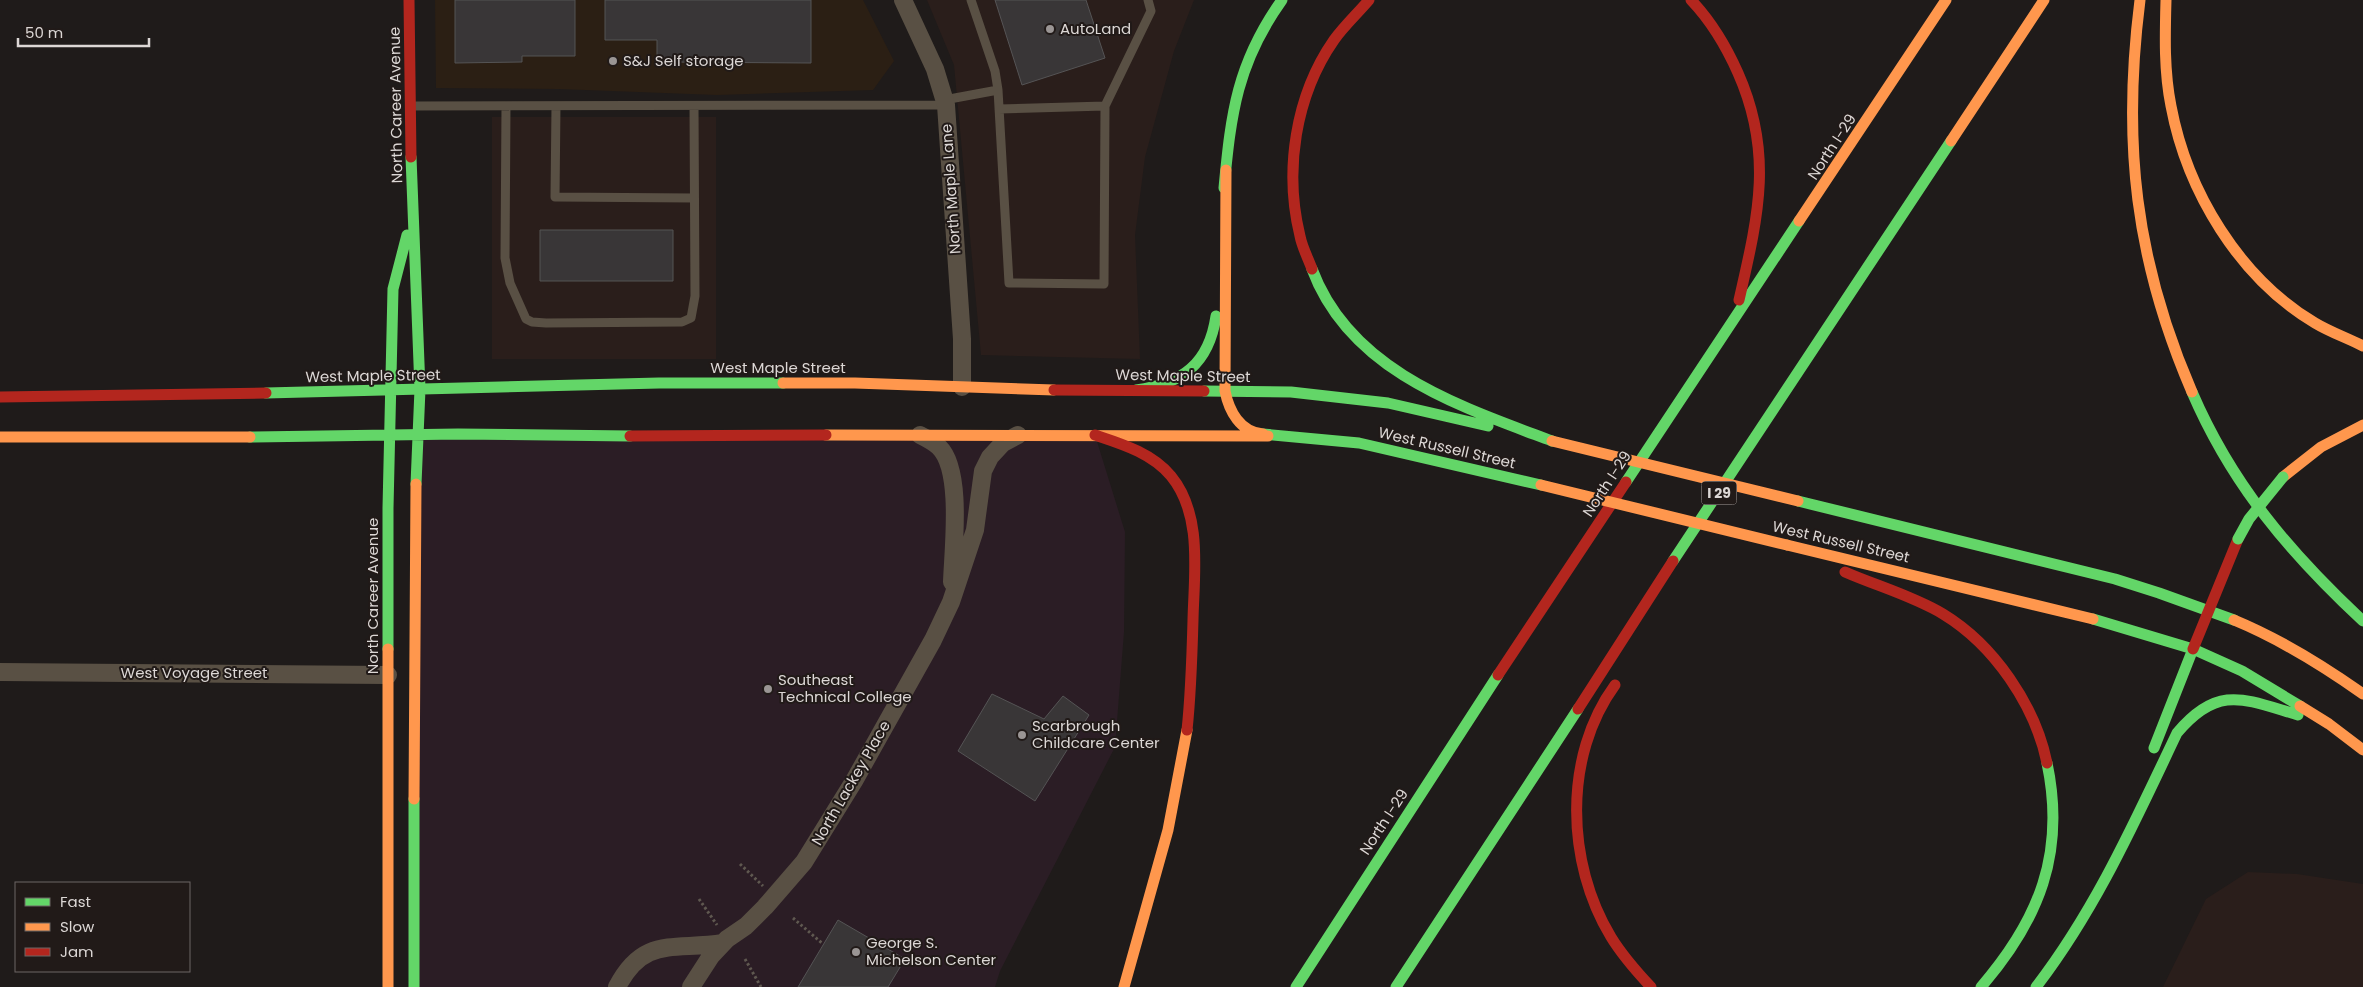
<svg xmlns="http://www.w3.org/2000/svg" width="2363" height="987" font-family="Poppins,sans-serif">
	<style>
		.built { fill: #2a1e1b }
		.industrial { fill: #2b1f14 }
		.education { fill: #2b1d25 }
		.building { fill: #393637; stroke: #555455 }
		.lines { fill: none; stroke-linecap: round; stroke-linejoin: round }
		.path { stroke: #5f5850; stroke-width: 3; stroke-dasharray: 2.5 2.5; stroke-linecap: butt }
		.lane { stroke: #595044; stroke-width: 9 }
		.street { stroke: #595044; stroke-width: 18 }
		.fast { stroke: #63d668; stroke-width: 11 }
		.slow { stroke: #ff974d; stroke-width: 11 }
		.jam { stroke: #b3261e; stroke-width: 11 }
		.fast-bridge { stroke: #63d668; stroke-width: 11 }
		.slow-bridge { stroke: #ff974d; stroke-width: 11 }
		.poi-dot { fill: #9a9594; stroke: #211a18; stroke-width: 2 }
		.labels { text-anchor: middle; stroke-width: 4; stroke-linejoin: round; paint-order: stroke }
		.shield { fill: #211a18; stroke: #a49e9c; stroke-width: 1 }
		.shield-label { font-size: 14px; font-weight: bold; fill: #dcd7d5 }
		.poi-label { font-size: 15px; fill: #dcd7d5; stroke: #211a18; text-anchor: start }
		.street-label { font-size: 15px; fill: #dcd7d5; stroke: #211a18 }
	</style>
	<rect width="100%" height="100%" fill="#1f1b1a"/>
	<!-- built -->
	<path class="built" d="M927,0H1194L1174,51L1145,157L1135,235L1140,359L981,355L954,65Z
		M492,117H716V359H492Z
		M2248,872L2297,874L2363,884V987H2163L2206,899Z"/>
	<!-- industrial -->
	<path class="industrial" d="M435,0H863L894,61L873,90L717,95L559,89L436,88Z"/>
	<!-- education -->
	<path class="education" d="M419,435H1095L1125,532L1124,632L1115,747L1000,971L995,987H415Z"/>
	<!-- building -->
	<path class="building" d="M455,0H575V56H522V62L455,63Z
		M605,0H811V63L657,62V40H605Z
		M995,0H1086L1105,58L1022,85Z
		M540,230H673V281H540Z
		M992,694L1044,719L1063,696L1089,715L1035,801L958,751Z
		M838,920L905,959L888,987H798Z"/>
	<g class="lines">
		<!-- path -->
		<path class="path" d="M740,864L763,886
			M699,899L717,925
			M793,918L823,944
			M745,959L761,987"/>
		<!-- lane -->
		<path class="lane" d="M998,90L1009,283L1104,284L1105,106L1151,11L1148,0
			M944,100L998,90L995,71L971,0
			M410,106L946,105
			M506,106L505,258L510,283L526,319L532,322L546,323L682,322L691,318L695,296L694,106
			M556,106L555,197L694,198
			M999,109L1105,106"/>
		<!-- street -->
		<path class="street" d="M903,0L935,69L946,105L962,339V387
			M920,435C926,438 934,442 939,447C963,470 953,550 952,582
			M0,672L388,675
			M617,987C644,935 674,951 723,943
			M691,987L711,956L727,939L746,926L765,907L804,862L854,781L933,640L951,602L975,530L983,471L990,457L1003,443L1018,435"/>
		<!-- fast -->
		<path class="fast" d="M411,157L420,389L416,484
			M1224,188C1231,113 1237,63 1282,0
			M1312,269C1350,371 1459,406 1552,441
			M1136,390C1182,384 1209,364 1216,316
			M1204,391L1291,392L1388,403L1488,426
			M2192,392C2232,485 2290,553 2363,621
			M266,393L659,383H783
			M1263,434L1359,443L1541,485
			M250,437L458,434L630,436
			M1626,482L1799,221
			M1798,501L2115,579L2159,593L2234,620
			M1673,561L1951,141
			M2093,619L2193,649L2242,671L2300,706
			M388,649V508L393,289L407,235
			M2154,748L2193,649
			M414,987V799
			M1296,987L1498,675
			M1396,987L1578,709
			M1981,987C2039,920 2066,853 2047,763
			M2036,987C2096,909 2135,821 2177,733C2218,684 2244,699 2298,715"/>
		<!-- slow -->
		<path class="slow" d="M2140,0C2122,142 2135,260 2192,392
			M2166,0C2165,36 2164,71 2171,106C2187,191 2239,278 2315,323C2330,332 2347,338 2363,346
			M1951,141L2044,0
			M1226,170L1225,391C1229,411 1240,432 1263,434
			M1799,221L1946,0
			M783,383H855L1054,390
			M826,435L1268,436
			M0,437H250
			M2283,477L2321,447L2363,425
			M1787,545L2093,619
			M2234,620C2280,639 2322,665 2363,694
			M388,649V987
			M2300,706L2329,724L2363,750
			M414,799L416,484
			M1124,987L1168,830L1187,730"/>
		<!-- jam -->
		<path class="jam" d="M409,0L411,157
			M1691,0C1712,22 1726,46 1738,73C1774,154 1758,217 1739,300
			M1312,269C1308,258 1302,247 1300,236C1284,171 1295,96 1334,40C1344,26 1358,13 1369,0
			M1054,390L1204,391
			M0,397L266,393
			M1095,435C1122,444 1152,453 1171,476C1203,515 1194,573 1193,620C1192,657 1191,693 1187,730
			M630,436L826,435
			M1845,572C1877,586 1913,596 1943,614C1994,645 2035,705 2047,763
			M2193,649L2238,539
			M1498,675L1626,482
			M1615,685C1563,756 1566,863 1611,937C1622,955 1636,971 1651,987
			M1578,709L1673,561"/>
		<!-- fast-bridge -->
		<path class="fast-bridge" d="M2238,539L2249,519L2283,477"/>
		<!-- slow-bridge -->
		<path class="slow-bridge" d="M1552,441L1798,501
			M1541,485L1787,545"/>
	</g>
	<!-- markers -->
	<g class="poi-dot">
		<circle cx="1050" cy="29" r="5"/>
		<circle cx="613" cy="61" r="5"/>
		<circle cx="768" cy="689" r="5"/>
		<circle cx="1022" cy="735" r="5"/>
		<circle cx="856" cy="952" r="5"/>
	</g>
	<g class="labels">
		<!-- shield labels -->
		<rect class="shield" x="1701.5" y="481.5" width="35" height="23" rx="4"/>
		<g class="shield-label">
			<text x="1719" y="498">I 29</text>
		</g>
		<!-- poi labels -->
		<g class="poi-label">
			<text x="1060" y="34">AutoLand</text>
			<text x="623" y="66">S&amp;J Self storage</text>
			<text x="778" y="685">Southeast<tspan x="778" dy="17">Technical College</tspan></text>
			<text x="1032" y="731">Scarbrough<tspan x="1032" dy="17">Childcare Center</tspan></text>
			<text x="866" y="948">George S.<tspan x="866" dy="17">Michelson Center</tspan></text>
		</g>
		<!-- street labels -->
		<g class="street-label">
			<text transform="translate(396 105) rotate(-91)" y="5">North Career Avenue</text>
			<text transform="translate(1832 147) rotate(-57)" y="5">North I-29</text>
			<text transform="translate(951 189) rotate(-94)" y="5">North Maple Lane</text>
			<text x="778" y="373">West Maple Street</text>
			<text transform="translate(373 376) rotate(-1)" y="5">West Maple Street</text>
			<text transform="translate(1183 376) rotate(1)" y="5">West Maple Street</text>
			<text transform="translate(1447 448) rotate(13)" y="5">West Russell Street</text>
			<text transform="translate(1607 484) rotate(-57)" y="5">North I-29</text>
			<text transform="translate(1841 542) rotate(13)" y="5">West Russell Street</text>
			<text transform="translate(373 596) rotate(-90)" y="5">North Career Avenue</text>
			<text x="194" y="678">West Voyage Street</text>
			<text transform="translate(851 783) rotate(-60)" y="5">North Lackey Place</text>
			<text transform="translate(1384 822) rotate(-57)" y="5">North I-29</text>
		</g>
	</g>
	<!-- legend -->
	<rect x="15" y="882" width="175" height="90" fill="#211a18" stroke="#6c6664"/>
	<rect x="25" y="898" width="25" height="8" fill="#63d668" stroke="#6c6664"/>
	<text x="60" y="907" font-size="15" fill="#dcd7d5">Fast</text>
	<rect x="25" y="923" width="25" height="8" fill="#ff974d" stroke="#6c6664"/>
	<text x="60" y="932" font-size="15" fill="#dcd7d5">Slow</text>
	<rect x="25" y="948" width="25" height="8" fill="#b3261e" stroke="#6c6664"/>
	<text x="60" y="957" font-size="15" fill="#dcd7d5">Jam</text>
	<!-- scale -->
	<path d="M18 38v8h131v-8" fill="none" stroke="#dcd7d5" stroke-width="2.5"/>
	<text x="25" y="38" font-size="15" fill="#dcd7d5" stroke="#211a18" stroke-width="4" paint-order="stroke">50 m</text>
</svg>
